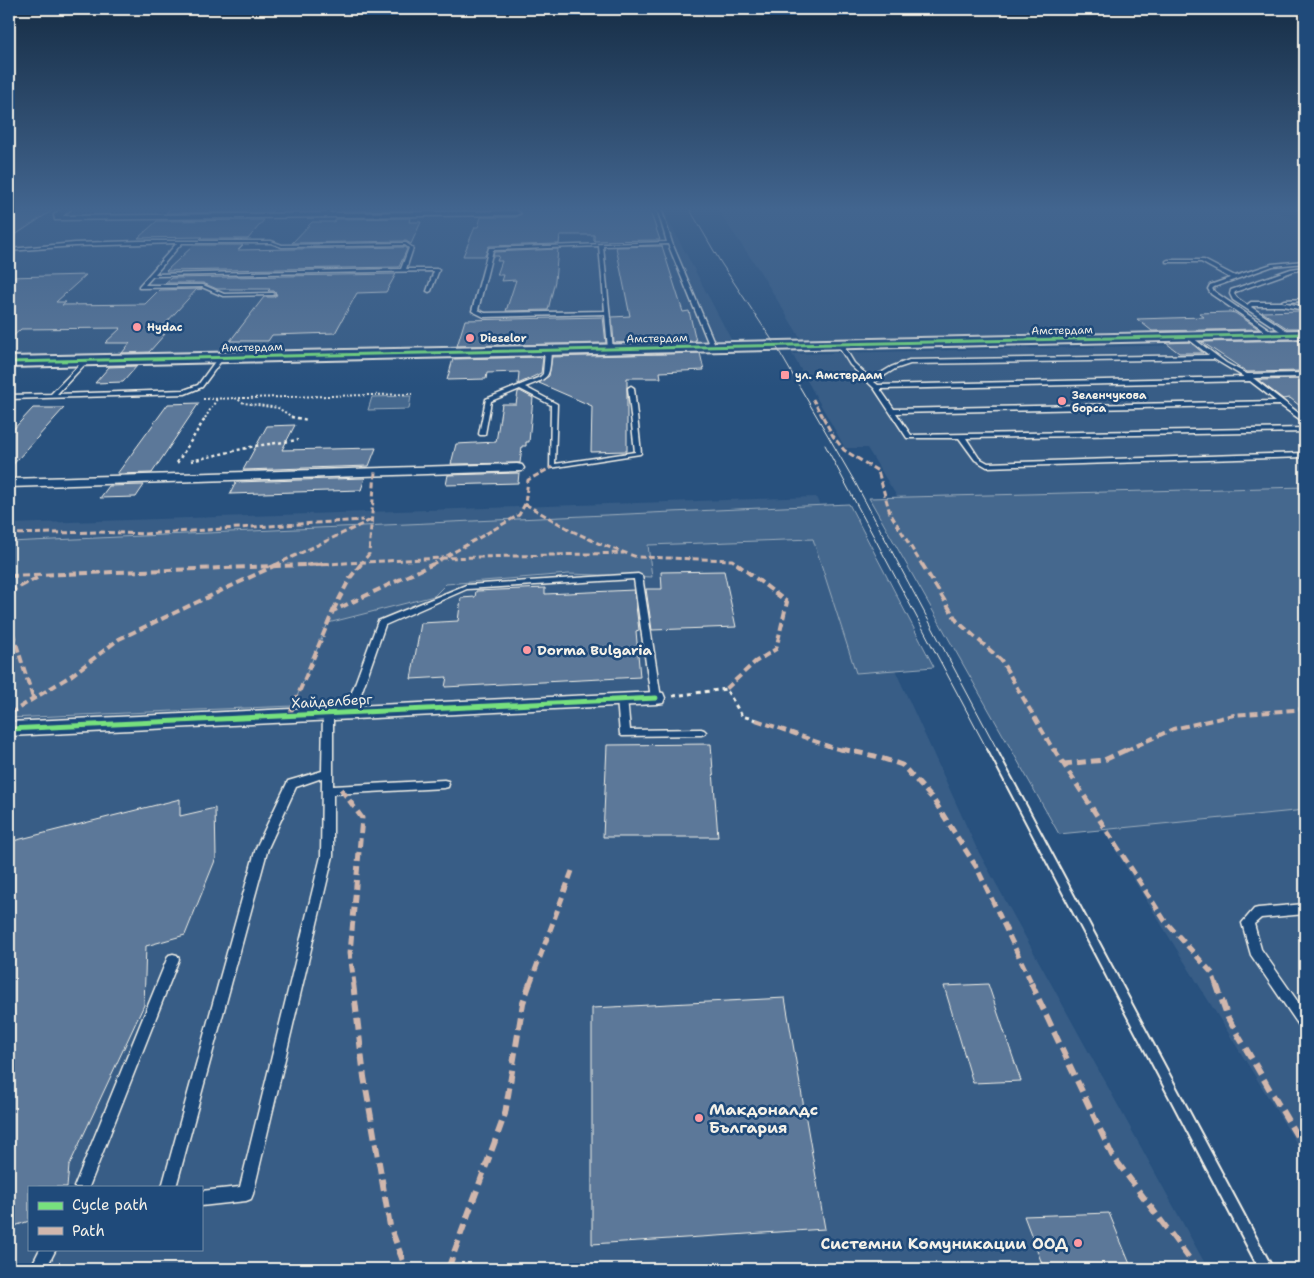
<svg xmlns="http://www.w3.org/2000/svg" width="1314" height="1278" font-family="'Shantell Sans',sans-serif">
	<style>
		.built { fill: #375d86; fill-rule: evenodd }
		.green { fill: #45688e; stroke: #9cacbb }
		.building { fill: #5b7899; stroke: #f4f1e8 }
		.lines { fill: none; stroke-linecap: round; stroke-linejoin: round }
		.lane-casing { stroke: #f4f1e8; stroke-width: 3 }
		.street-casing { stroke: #f4f1e8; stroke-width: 3 }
		.secondary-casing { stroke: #f4f1e8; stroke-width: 4 }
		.path-far2 { stroke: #f4f1e8; stroke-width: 2; stroke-dasharray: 2 2; stroke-linecap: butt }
		.path-far1 { stroke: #f4f1e8; stroke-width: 2.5; stroke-dasharray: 3 3; stroke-linecap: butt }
		.path { stroke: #f4f1e8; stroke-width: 3; stroke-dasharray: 4 4; stroke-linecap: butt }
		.lane { fill: #1f4a7a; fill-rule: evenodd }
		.street { fill: #1f4a7a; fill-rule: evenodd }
		.secondary { fill: #1f4a7a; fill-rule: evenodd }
		.tram-far1 { stroke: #f4f1e8; stroke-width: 1 }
		.tram { stroke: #f4f1e8; stroke-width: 2 }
		.quiet-far4 { stroke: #d1b7ad; stroke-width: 2.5; stroke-dasharray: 5 2.5; stroke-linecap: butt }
		.quiet-far3 { stroke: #d1b7ad; stroke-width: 3; stroke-dasharray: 6 3; stroke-linecap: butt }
		.quiet-far2 { stroke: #d1b7ad; stroke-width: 4; stroke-dasharray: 8 4; stroke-linecap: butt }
		.quiet-far1 { stroke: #d1b7ad; stroke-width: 5; stroke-dasharray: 9 5; stroke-linecap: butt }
		.quiet { stroke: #d1b7ad; stroke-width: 6; stroke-dasharray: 12 6; stroke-linecap: butt }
		.cycleway-far1-casing { stroke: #1f4a7a; stroke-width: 5 }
		.cycleway-casing { stroke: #1f4a7a; stroke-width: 8 }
		.cycleway-far1 { stroke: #77e17e; stroke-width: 3 }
		.cycleway { stroke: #77e17e; stroke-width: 5 }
		.poi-dot { fill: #ff9aa2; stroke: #1f4a7a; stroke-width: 2 }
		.labels { text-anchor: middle; stroke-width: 5; stroke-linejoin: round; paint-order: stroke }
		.far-poi-label { font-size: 11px; font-weight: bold; fill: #f4f1e8; stroke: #1f4a7a; text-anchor: start }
		.far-street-label { font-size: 11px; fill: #f4f1e8; stroke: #1f4a7a }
		.poi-label { font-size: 14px; font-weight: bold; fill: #f4f1e8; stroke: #1f4a7a; text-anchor: start }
		.street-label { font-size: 14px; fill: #f4f1e8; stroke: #1f4a7a }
		.near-poi-label { font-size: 16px; font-weight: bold; fill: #f4f1e8; stroke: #1f4a7a; text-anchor: start }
	</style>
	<rect width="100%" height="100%" fill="#28517e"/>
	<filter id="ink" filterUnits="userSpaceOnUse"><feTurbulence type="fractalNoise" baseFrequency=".02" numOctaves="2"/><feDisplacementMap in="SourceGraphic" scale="10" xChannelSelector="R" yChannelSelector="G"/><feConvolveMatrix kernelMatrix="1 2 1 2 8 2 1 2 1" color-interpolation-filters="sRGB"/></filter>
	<g filter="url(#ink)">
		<!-- built -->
		<path class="built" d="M9,208H662L733,343L412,348L9,360Z
			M716,208H1256L1266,211L1275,210L1305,224V327L801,339L757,267Z
			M1305,342V1157L867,448H845L792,354Z
			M816,497L977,849L1208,1269H9V524ZM29,1187H201V1249H29Z"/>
		<!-- green -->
		<path class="green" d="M411,396L409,409L368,410L372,397Z
			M1305,487V810L1059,834L869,498Z
			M849,504L934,667L856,673L813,539L648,545L652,577L569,574L446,584L434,596L328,623L293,706L9,718V542Z"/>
		<!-- building -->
		<path class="building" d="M56,208L9,239V209Z
			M171,208H274L271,212L166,213Z
			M343,208H415L414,210L341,211Z
			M486,208H649L660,240L594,241V235H560L559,244L489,246L485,256H463L475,227H478L481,217H516L522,214L516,209Z
			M410,218L409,222H421L411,244L406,241L292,243L312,222H334L336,219Z
			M264,220L248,239H200L202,237L138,238L157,221Z
			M194,245H243L238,250L404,247L407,249L399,267L166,271Z
			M662,246L683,312L689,311L696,341L614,343L612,317L630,316L616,247Z
			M558,249L555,281L548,310L506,311L516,280L501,281L503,275H497L502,261H497L499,256H493L494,252Z
			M396,274L386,292L357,293L335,333L272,335L268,341H230L264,297H273L277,295L274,291H268L270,289H217L203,283H165L171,278Z
			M86,275L56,302H66L62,305L145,304L159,290L202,289H197L156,334H165L149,352L122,353L130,343H105L121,328L21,329L9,340V277Z
			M1300,311L1305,312V328H1287L1262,312Z
			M1230,312L1235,313L1259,329L1152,331L1137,319L1204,317L1199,313Z
			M603,317L606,343L457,346L465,320Z
			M1305,340V371L1247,372L1202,342Z
			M1190,342L1203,353H1179L1166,343Z
			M700,353L704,370L660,372L661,378H627V451L591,452L592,406L539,383L549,376L552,357Z
			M543,357L541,373L518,384L519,372L487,373L486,379L447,380L453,359Z
			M137,366L123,382L95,383L109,367Z
			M1305,379V410L1290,398L1283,399L1258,380Z
			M520,391L533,398L529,442H526V446H522L520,463L451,464L456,444L496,442L502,404H516L518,392Z
			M199,403L152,473L117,474L168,404Z
			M33,408H64L9,469V434Z
			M295,425L282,450L376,448L369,466L243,470L267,426Z
			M519,473L518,483L446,485L448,475Z
			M365,478L361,490L230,494L236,482Z
			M144,485L136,497L100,498L109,486Z
			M724,571L736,627L652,630L646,589H662L661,572Z
			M545,588V594L634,590L639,630L636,631L640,677L445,687L447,677L411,679L421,623L458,621L461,598L475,597L476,591Z
			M711,744L718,837H603L607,745Z
			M180,799V816L215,808L216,858L185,935L146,946L144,1005L69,1166L67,1187H29V1221L9,1228V842Z
			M988,984L1021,1081L973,1083L944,986Z
			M785,998L825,1229L592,1244V1008Z
			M1109,1213L1132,1269H1044L1024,1216Z"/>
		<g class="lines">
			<defs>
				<path id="lane" d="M329,208H333L326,217H324Z
					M657,208H661L672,243L716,347L715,348L710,347L668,244L603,246L613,350L608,349L605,314L484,317L472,311L489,248L667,242ZM599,246L605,311L485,313L478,310L493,250Z
					M1297,208H1303L1299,210Z
					M140,241H271L282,245L406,243L413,248L406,269H437L439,270L431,291L429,292L427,291L434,271L153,276L145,285H203L224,294L273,293L275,294L273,295L223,296L202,287L139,288V286L177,243L75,246L9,251L10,249L75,243ZM182,243H271L282,247L405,245L409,248L401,269L155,274Z
					M1168,260H1204L1235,276L1272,264L1305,261V263L1273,266L1214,287L1212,289L1215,292L1276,334V336L1274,337L1211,294L1208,289L1210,285L1230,278L1201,262H1166V261Z
					M1305,267V269L1294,271L1235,292L1234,294L1237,298L1247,305L1251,302H1282L1305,307V310L1282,306H1252L1251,307L1292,334V336H1288L1233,300L1230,294L1231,290L1291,269Z
					M1305,299V301L1284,302L1282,301L1284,300Z
					M1189,335L1226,363L1247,374L1305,373V377L1253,378L1305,418V423L1280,405L896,413L911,435L1305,428V432L966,438L979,458L988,463L1305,453V457L987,467L975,460L959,438H907L874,388L850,365L837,344L842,343L854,363L871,379L891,367L909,360L1209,355L1187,338L1186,337ZM1214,359L1244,377L878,385L874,382L895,369L910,364ZM1250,381L1276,401L894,409L880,389Z
					M548,349L551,351C549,378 551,377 525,387L557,404L555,464L635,452L628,388L631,386L634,388L641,453L640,454L550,468L551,405L520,389L491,401L485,434L484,435H480L479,434L486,399L540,377L543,374L545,351Z
					M219,356L224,357L202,387L185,394L9,399V395L51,394L86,358L88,359V361L57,394L184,390L198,385Z
					M638,574L642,576L661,698L659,700H653L651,698L634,579L467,589L385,625L355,711L353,713H347L345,711L378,621L466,585Z
					M622,696L625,697L627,699L630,730L701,729L704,730L706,732L704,734L701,735L622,736L620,734L617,699L619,697Z
					M328,709L331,710L333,712V786L444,780L448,781L449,784L448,787L444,788L333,794V856L253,1194L251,1199L246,1201L201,1206V1191L240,1187L321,856L322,778L296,787L268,848L176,1187H162L256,848L288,781L322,771L323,712L325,710Z
					M1305,904V914L1261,918L1254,924L1261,949L1305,1012V1029L1300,1027L1251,955L1242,923L1254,909L1258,908Z
					M173,954L177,955L179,959L89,1187H74L167,959L169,955Z
					M40,1249H56L46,1269H30Z"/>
				<path id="street" d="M62,208H72L63,216L516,211L520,213L516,215L55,220L54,215Z
					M517,464L522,465L524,468L522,471L9,487V479Z
					M656,692L663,693L665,698L663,703L656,704L9,736V722Z"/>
				<path id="secondary" d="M1305,330V338L9,367V357Z"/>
			</defs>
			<!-- lane casing -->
			<use href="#lane" class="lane-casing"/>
			<!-- street casing -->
			<use href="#street" class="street-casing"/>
			<!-- secondary casing -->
			<use href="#secondary" class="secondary-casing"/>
			<!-- path-far2 -->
			<path class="path-far2" d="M235,398L244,403L278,408L294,418
				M203,399L412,394
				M205,418L217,399"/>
			<!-- path-far1 -->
			<path class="path-far1" d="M291,417L308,420
				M191,461L255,446L298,440
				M177,463L206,417"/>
			<!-- path -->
			<path class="path" d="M673,696L726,689L742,716L756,720"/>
			<!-- lane -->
			<use href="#lane" class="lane"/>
			<!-- street -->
			<use href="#street" class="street"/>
			<!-- secondary -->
			<use href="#secondary" class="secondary"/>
			<!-- tram-far1 -->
			<path class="tram-far1" d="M689,208L721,263L776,346L856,484L998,751
				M825,445L988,751"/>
			<!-- tram -->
			<path class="tram" d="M987,749L1258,1269
				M997,749L1274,1269"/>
			<!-- quiet-far4 -->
			<path class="quiet-far4" d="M813,399L823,418"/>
			<!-- quiet-far3 -->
			<path class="quiet-far3" d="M823,417L833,436L844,450L878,471L890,513L922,565
				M525,504L572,531L600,544L637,557L732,560L739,565
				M9,534L99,532L144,534L363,520
				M275,565L371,520
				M306,565L444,558L624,553
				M360,565L369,554L375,472
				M431,565L519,515L525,504L528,480L552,467"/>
			<!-- quiet-far2 -->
			<path class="quiet-far2" d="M922,564L957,621L1001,660L1054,751
				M9,576L330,564
				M9,592L37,578
				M333,611L350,578L361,564
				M9,621L33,698
				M726,689L755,662L776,649L787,602L737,564
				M9,714L72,675L119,639L278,564
				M290,714L333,611L433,564
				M756,720L834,748L847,751
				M1125,751L1173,729L1234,715L1305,709"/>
			<!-- quiet-far1 -->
			<path class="quiet-far1" d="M841,749L875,756L902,765L933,799L977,868L1032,984
				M1054,749L1165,921L1212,973L1216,984
				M1063,764L1104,760L1128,749
				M341,789L362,818L350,953L354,984
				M530,984L572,871"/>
			<!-- quiet -->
			<path class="quiet" d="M353,983L364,1077L390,1226L406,1269
				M1031,983L1112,1155L1197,1269
				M1216,983L1228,1018L1305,1150
				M448,1269L505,1114L523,1003L530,983"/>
			<defs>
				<path id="cycleway-far1" d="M9,362L1305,334"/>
				<path id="cycleway" d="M9,729L656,698"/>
			</defs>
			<!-- cycleway-far1 casing -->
			<use href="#cycleway-far1" class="cycleway-far1-casing"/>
			<!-- cycleway casing -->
			<use href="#cycleway" class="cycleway-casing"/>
			<!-- cycleway-far1 -->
			<use href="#cycleway-far1" class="cycleway-far1"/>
			<!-- cycleway -->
			<use href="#cycleway" class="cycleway"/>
		</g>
	</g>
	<!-- sky -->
	<linearGradient id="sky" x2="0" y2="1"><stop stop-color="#162d45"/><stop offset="0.54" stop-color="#42658f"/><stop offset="1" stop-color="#42658f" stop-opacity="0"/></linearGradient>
	<rect width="1314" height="387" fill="url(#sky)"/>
	<!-- markers -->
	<g class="poi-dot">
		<circle cx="137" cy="327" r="5"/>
		<circle cx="470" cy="338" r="5"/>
		<rect x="780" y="370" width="10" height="10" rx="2.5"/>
		<circle cx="1062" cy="401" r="5"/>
		<circle cx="527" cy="650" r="5"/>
		<circle cx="699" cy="1118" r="5"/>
		<circle cx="1078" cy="1243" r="5"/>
	</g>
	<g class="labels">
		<!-- far-poi labels -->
		<g class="far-poi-label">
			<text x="147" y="331">Hydac</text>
			<text x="480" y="342">Dieselor</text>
			<text x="795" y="379">ул. Амстердам</text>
			<text x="1072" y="399">Зеленчукова<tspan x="1072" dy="13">борса</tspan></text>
		</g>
		<!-- far-street labels -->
		<g class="far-street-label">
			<text transform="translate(1062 330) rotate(-1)" y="4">Амстердам</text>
			<text transform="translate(657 338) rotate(-1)" y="4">Амстердам</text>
			<text transform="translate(252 347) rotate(-1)" y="4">Амстердам</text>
		</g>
		<!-- poi labels -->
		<g class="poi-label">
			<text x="537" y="655">Dorma Bulgaria</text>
		</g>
		<!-- street labels -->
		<g class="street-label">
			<text transform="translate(332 701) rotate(-3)" y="5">Хайделберг</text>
		</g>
		<!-- near-poi labels -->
		<g class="near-poi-label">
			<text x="709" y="1115">Макдоналдс<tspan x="709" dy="18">България</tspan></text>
			<text x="1068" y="1249" text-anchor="end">Системни Комуникации ООД</text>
		</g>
	</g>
	<!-- margin -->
	<rect width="1314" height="1278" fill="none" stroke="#1f4a7a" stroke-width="30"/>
	<rect x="15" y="15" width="1284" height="1248" fill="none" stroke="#f4f1e8" stroke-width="2" filter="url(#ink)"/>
	<!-- legend -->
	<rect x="28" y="1186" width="175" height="65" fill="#1f4a7a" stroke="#748da6"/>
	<rect x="38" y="1202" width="25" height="8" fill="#77e17e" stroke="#748da6"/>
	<text x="72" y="1210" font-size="15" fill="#f4f1e8">Cycle path</text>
	<rect x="38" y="1227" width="25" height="8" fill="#d1b7ad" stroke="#748da6"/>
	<text x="72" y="1236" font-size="15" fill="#f4f1e8">Path</text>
</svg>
